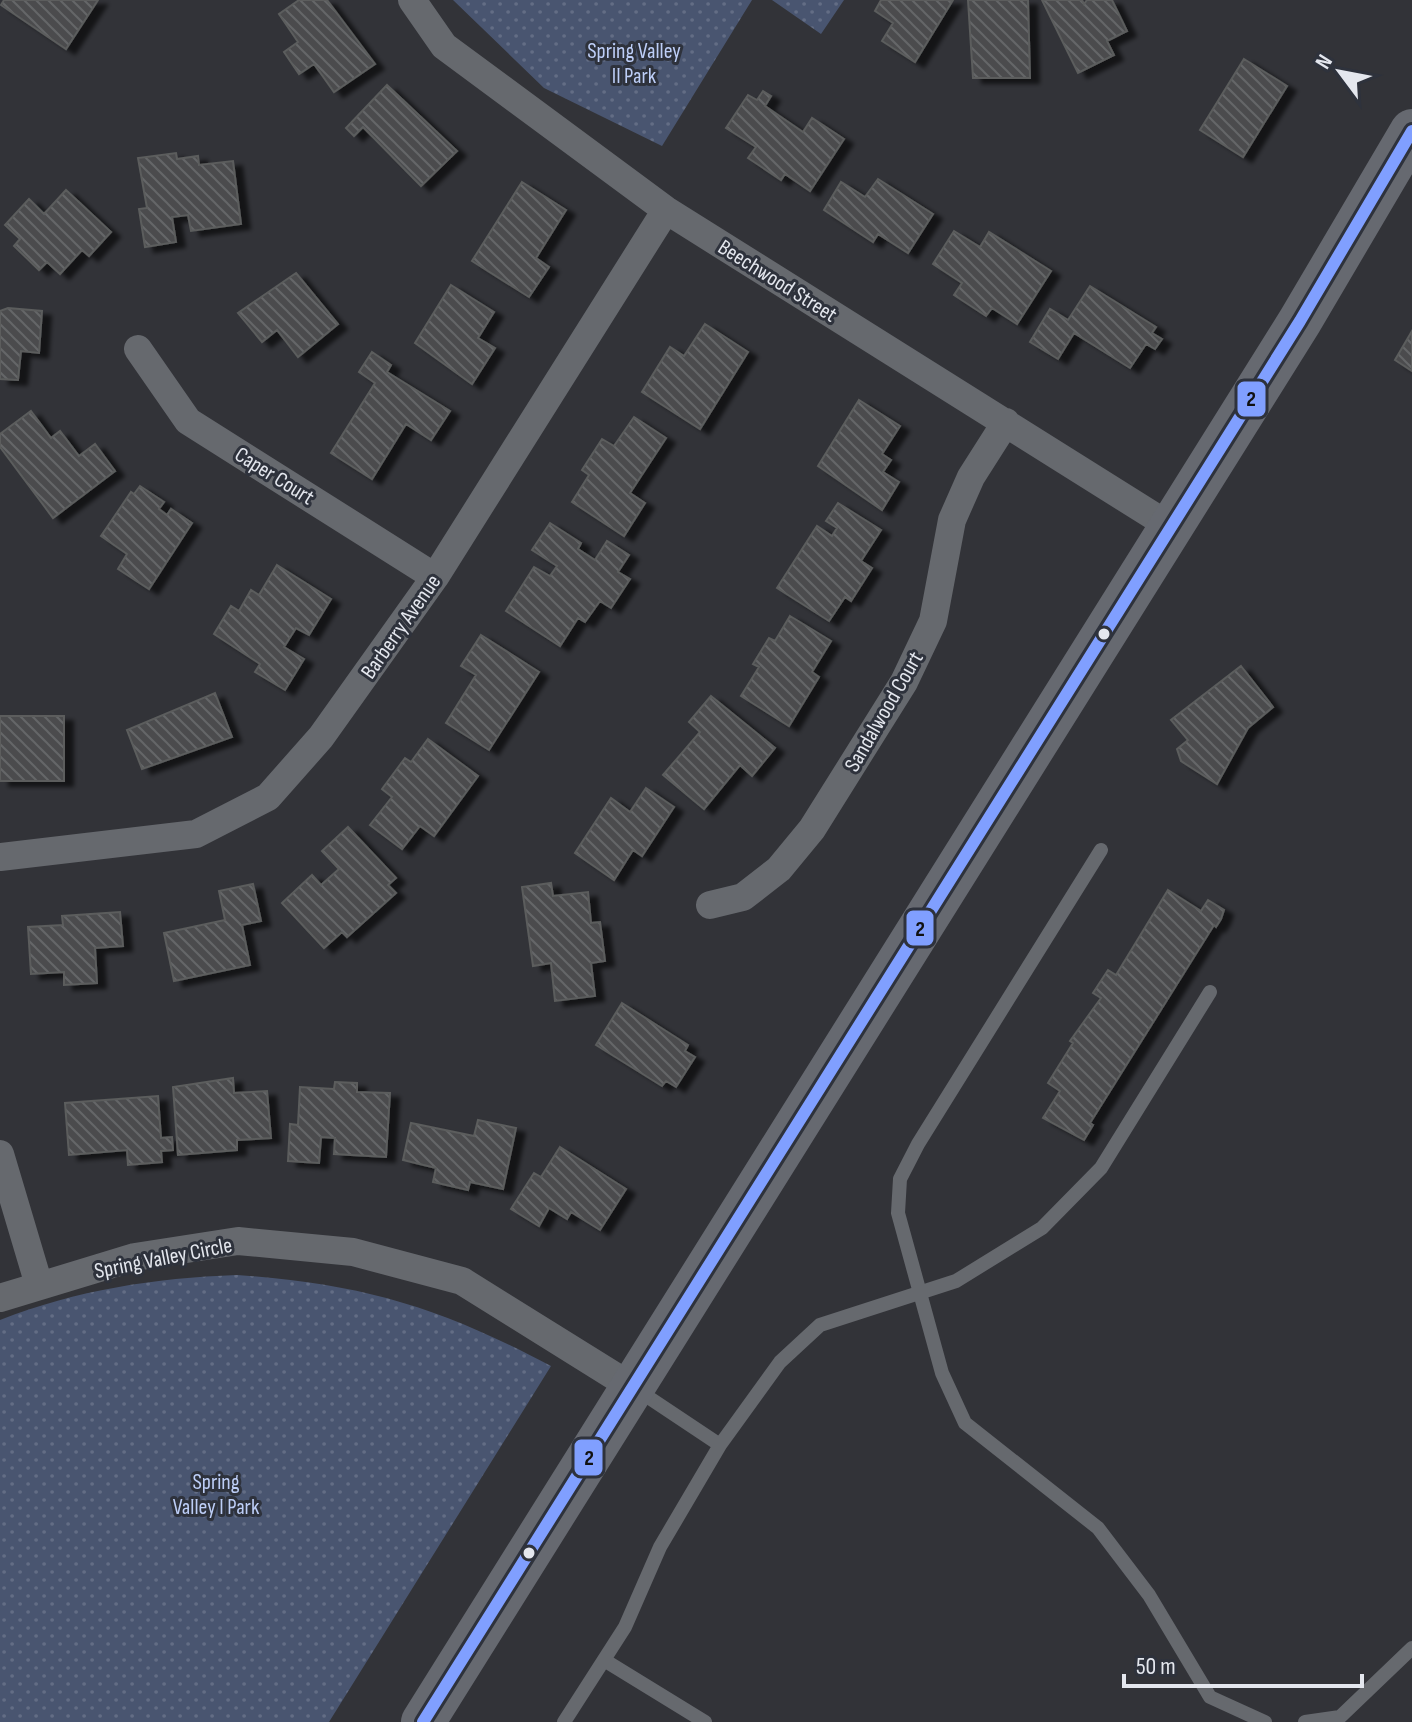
<svg xmlns="http://www.w3.org/2000/svg" width="1412" height="1722" font-family="'Sofia Sans Condensed',sans-serif">
	<style>
		.park { fill: url(#park-dots) }
		.building { fill: url(#building-back-hatch); stroke: #5b5d5d; stroke-width: 2; filter: url(#shadow) }
		.lines { fill: none; stroke-linecap: round; stroke-linejoin: round }
		.lane { stroke: #66696e; stroke-width: 14 }
		.street { stroke: #66696e; stroke-width: 28 }
		.primary { stroke: #666970; stroke-width: 44 }
		.bus-1-casing { stroke: #2e323c; stroke-width: 18 }
		.bus-1 { stroke: #809fff; stroke-width: 12 }
		.bus-dot { fill: #e4e7ee; stroke: #2e323c; stroke-width: 3 }
		.labels { text-anchor: middle; stroke-width: 6; stroke-linejoin: round; paint-order: stroke }
		.park-label { font-size: 22px; fill: #bdcef7; stroke: #2e323c }
		.street-label { font-size: 22px; fill: #e4e7ee; stroke: #2e323c }
		.line-badge { stroke: #2e323c; stroke-width: 3 }
		.pale-badge-label { font-size: 22px; text-anchor: middle; font-weight: bold; fill: #111 }
	</style>
	<defs>
		<pattern id="park-dots" width="8" height="8" patternUnits="userSpaceOnUse" patternTransform="scale(2)"><rect width="8" height="8" fill="#495570"/><path d="M2 2h.1M6 6h.1" fill="none" stroke="#636d85" stroke-width="1.8" stroke-linecap="round"/></pattern>
		<pattern id="building-back-hatch" width="6" height="6" patternUnits="userSpaceOnUse" patternTransform="scale(2)"><rect width="6" height="6" fill="#4b4c4e"/><path d="M-1 5l2 2M0 0l6 6M5-1l2 2" fill="none" stroke="#656668"/></pattern>
		<filter id="shadow"><feDropShadow dx="9" dy="5" stdDeviation="2" flood-color="#0009"/></filter>
	</defs>
	<rect width="100%" height="100%" fill="#323338"/>
	<!-- park -->
	<path class="park" d="M453,0H752L662,146L544,88Z
		M772,0H844L821,34Z
		M237,1275C363,1284 439,1307 551,1366L329,1722H0V1320C77,1290 154,1278 237,1275Z"/>
	<!-- building -->
	<path class="building" d="M4,0H98L66,49L1,5Z
		M299,0H327L375,64L334,92L314,64L299,74L284,52L298,42L279,14Z
		M953,0L915,62L882,41L893,23L875,11L881,0Z
		M968,0H1028L1030,78H973Z
		M1042,0H1082L1084,4L1087,0H1112L1127,31L1107,41L1114,55L1078,73Z
		M1244,59L1287,86L1243,157L1200,130Z
		M387,85L457,151L421,186L363,127L354,136L346,128Z
		M763,91L771,96L765,106L803,132L812,118L844,139L810,191L785,174L781,180L748,158L756,147L726,128L748,95L757,100Z
		M176,153L177,159L198,156L199,165L233,161L241,224L191,231L188,215L172,217L176,242L145,247L139,209L147,208L138,158Z
		M878,179L933,214L908,253L878,234L873,242L824,210L841,182L865,197Z
		M522,182L566,210L536,258L549,267L529,297L472,261Z
		M66,190L111,232L89,256L82,250L60,274L47,262L39,270L14,246L20,239L5,225L29,199L44,214Z
		M954,231L980,247L989,232L1051,271L1017,324L992,308L986,316L954,295L962,283L933,264Z
		M296,273L338,324L298,357L277,330L262,342L238,313Z
		M451,285L494,312L478,338L495,348L472,384L415,343Z
		M1090,286L1156,327L1152,333L1162,339L1155,349L1146,344L1130,368L1074,333L1058,359L1030,342L1050,309L1068,320Z
		M8,308L42,311L39,353L21,351L18,380L0,379V311Z
		M705,324L748,352L700,429L642,392L670,347L684,356Z
		M1412,331V371L1395,360Z
		M372,352L391,365L387,372L450,411L431,440L406,424L372,479L331,453L375,383L359,372Z
		M859,400L900,426L882,454L891,460L883,472L899,482L882,510L818,466Z
		M31,411L51,438L60,431L79,456L95,444L115,471L53,518L0,447V434Z
		M634,417L666,438L630,493L645,503L624,536L572,502L589,475L582,470L602,439L614,446Z
		M140,486L164,502L159,509L167,515L171,509L192,523L149,589L118,569L127,554L101,536L131,492L134,494Z
		M838,503L881,530L861,561L872,568L851,601L845,597L829,621L777,588L817,526L832,536L837,528L826,521Z
		M550,523L581,543L578,549L595,560L607,541L629,555L618,572L630,579L611,608L600,601L585,622L578,618L560,646L506,611L534,567L550,576L557,566L532,550Z
		M277,565L331,599L309,635L296,628L284,647L304,659L285,690L255,672L260,664L214,634L231,606L239,611L251,590L259,595Z
		M790,616L831,641L812,672L819,677L789,726L741,696L759,667L753,664L769,638L775,641Z
		M481,635L539,672L489,750L446,723L476,675L461,666Z
		M1241,666L1273,707L1248,728L1217,784L1181,761L1177,749L1188,740L1171,720Z
		M215,693L232,737L142,769L127,730Z
		M711,696L775,748L752,776L740,765L704,809L663,775L700,732L689,722Z
		M0,716H64V781H0Z
		M428,739L478,776L434,836L420,826L402,849L370,825L392,797L382,789L405,758L411,762Z
		M646,788L674,807L642,856L633,850L614,880L575,853L611,798L630,812Z
		M348,827L396,878L388,885L396,893L347,937L342,932L324,948L282,903L312,875L321,885L339,869L322,851Z
		M551,883L553,896L588,892L591,923L600,922L605,961L591,963L595,996L555,1001L551,963L533,966L522,887Z
		M253,884L261,921L242,925L250,965L174,981L164,933L225,920L219,891Z
		M1168,890L1201,911L1208,900L1224,910L1221,919L1216,927L1214,925L1090,1123L1093,1125L1084,1140L1043,1118L1060,1091L1048,1083L1073,1043L1070,1041L1101,998L1093,993L1108,970L1116,975Z
		M120,912L123,946L95,948L97,983L64,985V972L31,974L28,927L63,925L62,916Z
		M622,1003L688,1045L685,1051L695,1057L676,1087L666,1081L662,1086L596,1045Z
		M233,1078L234,1093L267,1091L271,1138L237,1140V1150L178,1155L173,1087Z
		M335,1082L357,1083V1092L390,1093L386,1157L334,1154L335,1138L321,1137L319,1163L288,1161L290,1124L298,1125L300,1087L334,1089Z
		M158,1096L161,1138L172,1137L173,1150L161,1151L162,1162L128,1165L127,1150L69,1155L65,1103Z
		M478,1120L516,1128L503,1189L470,1182L468,1190L433,1182L436,1168L403,1160L411,1123L474,1136Z
		M560,1147L626,1189L600,1230L571,1212L567,1219L549,1208L539,1226L511,1209L534,1173L541,1177Z"/>
	<g class="lines">
		<!-- lane -->
		<path class="lane" d="M1101,850L918,1144L900,1179L898,1213L942,1373L965,1423L1098,1528L1149,1595L1210,1697L1265,1722
			M636,1389L720,1445
			M604,1660L705,1722
			M564,1722L625,1627L660,1547L720,1445L780,1362L820,1325L956,1281L1042,1228L1101,1168L1210,992
			M1305,1722L1340,1717L1412,1648"/>
		<!-- street -->
		<path class="street" d="M412,0L444,46L666,210L1171,527
			M138,349L188,421L435,577
			M0,857L196,834L268,797L321,737L435,577L666,210
			M710,905L743,897L779,869L812,829L904,682L933,621L952,520L971,477L1006,422
			M0,1154L39,1285
			M0,1298L135,1257L238,1241L353,1252L462,1281L632,1387"/>
		<!-- primary -->
		<path class="primary" d="M423,1722L1300,321L1412,131"/>
		<defs>
			<path id="bus-1" d="M423,1722L1300,321L1412,131"/>
		</defs>
		<!-- bus-1 casing -->
		<use href="#bus-1" class="bus-1-casing"/>
		<!-- bus-1 -->
		<use href="#bus-1" class="bus-1"/>
	</g>
	<!-- markers -->
	<g class="bus-dot">
		<circle cx="1104" cy="634" r="7"/>
		<circle cx="529" cy="1553" r="7"/>
	</g>
	<g class="labels">
		<!-- park labels -->
		<g class="park-label">
			<text x="634" y="58">Spring Valley<tspan x="634" dy="25">II Park</tspan></text>
			<text x="216" y="1489">Spring<tspan x="216" dy="25">Valley I Park</tspan></text>
		</g>
		<!-- street labels -->
		<g class="street-label">
			<text transform="translate(778 280) rotate(32)" y="8">Beechwood Street</text>
			<text transform="translate(275 475) rotate(32)" y="8">Caper Court</text>
			<text transform="translate(400 626) rotate(-55)" y="8">Barberry Avenue</text>
			<text transform="translate(883 711) rotate(-60)" y="8">Sandalwood Court</text>
			<text transform="translate(163 1257) rotate(-11)" y="8">Spring Valley Circle</text>
		</g>
	</g>
	<g class="line-badge">
		<rect x="1236" y="380" width="31" height="38" rx="8" fill="#809fff"/>
		<rect x="905" y="909" width="30" height="38" rx="8" fill="#809fff"/>
		<rect x="573" y="1438" width="31" height="39" rx="8" fill="#809fff"/>
	</g>
	<g class="pale-badge-label">
		<text x="1251" y="406">2</text>
		<text x="920" y="936">2</text>
		<text x="589" y="1465">2</text>
	</g>
	<!-- north arrow -->
	<g transform="translate(1340 72) rotate(302)" stroke="#2e323c" stroke-width="6" paint-order="stroke">
	<path d="M0-6L14 30L0 20L-14 30Z" fill="#e4e7ee"/>
	<text y="-12" font-size="22" font-weight="bold" text-anchor="middle" fill="#e4e7ee">N</text>
	</g>
	<!-- scale -->
	<path d="M1124 1674v12h238v-12" fill="none" stroke="#e4e7ee" stroke-width="4"/>
	<text x="1136" y="1674" font-size="24" fill="#e4e7ee" stroke="#2e323c" stroke-width="6" paint-order="stroke">50 m</text>
</svg>
